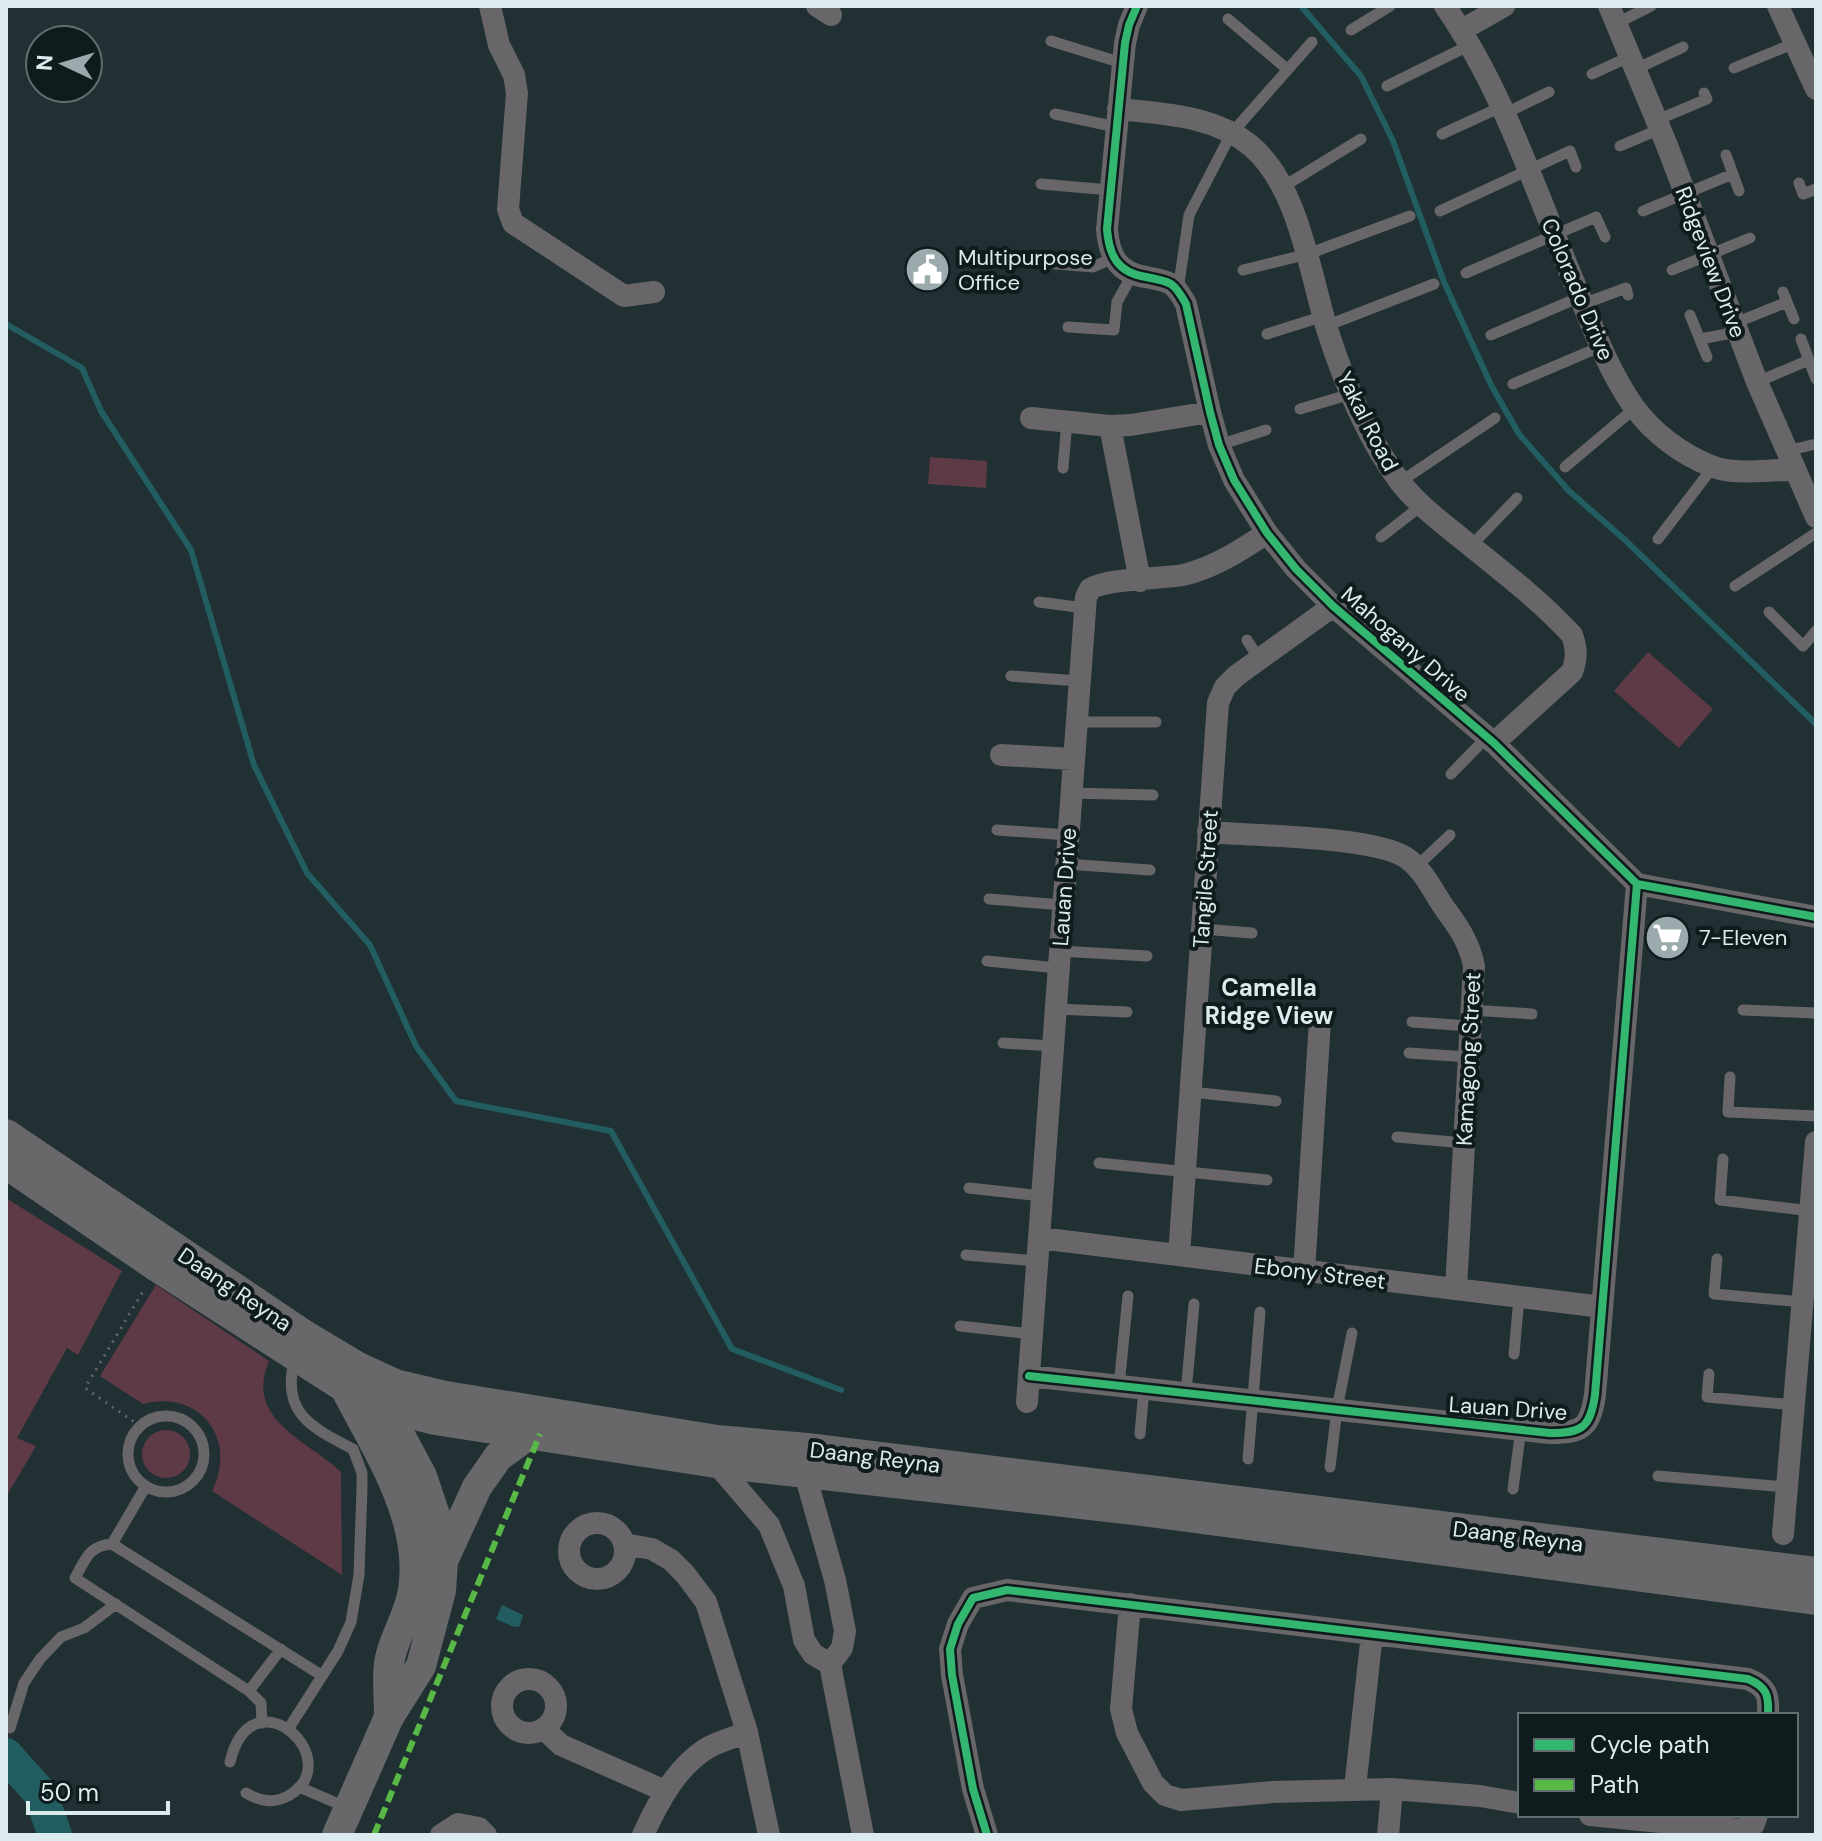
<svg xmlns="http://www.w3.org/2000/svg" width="1822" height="1841" font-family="'DM Sans',sans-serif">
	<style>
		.green { fill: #5e3a47 }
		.water { fill: #225d62 }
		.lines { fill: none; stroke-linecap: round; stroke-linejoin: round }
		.stream { stroke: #225d62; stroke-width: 6 }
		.river { stroke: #225d62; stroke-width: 34 }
		.path { stroke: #626668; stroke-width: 3; stroke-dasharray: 2 6; stroke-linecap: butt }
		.lane { stroke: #686668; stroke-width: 11 }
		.street { stroke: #686668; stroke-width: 22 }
		.secondary { stroke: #68686b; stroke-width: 30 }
		.quiet { stroke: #58b947; stroke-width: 6; stroke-dasharray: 12 6; stroke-linecap: butt }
		.cycleway-casing { stroke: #0f1b1c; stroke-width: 13 }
		.cycleway { stroke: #33b770; stroke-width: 8 }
		.labels { text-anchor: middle; stroke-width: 8; stroke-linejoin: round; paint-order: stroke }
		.poi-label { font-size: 22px; fill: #dcecee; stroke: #0f1b1c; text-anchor: start }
		.street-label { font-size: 22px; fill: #dcecee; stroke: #0f1b1c }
		.neighbourhood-label { font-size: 24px; font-weight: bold; fill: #dcecee; stroke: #0f1b1c }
	</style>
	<rect width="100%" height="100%" fill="#213032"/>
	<!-- green -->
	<path class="green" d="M930,457L987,461L986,488L928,484Z
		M1648,652L1713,709L1679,748L1614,691Z
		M6,1198L122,1271L78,1355L67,1348L17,1438L36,1446L6,1497Z
		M156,1285L269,1361C244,1420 307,1440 341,1472L342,1575L212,1491C238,1439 200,1389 143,1404L100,1376Z
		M142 1454a24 24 0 1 1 48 0a24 24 0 1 1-48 0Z"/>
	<!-- water -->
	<path class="water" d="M502,1605L523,1615L520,1626L514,1627L496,1619Z"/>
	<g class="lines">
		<!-- stream -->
		<path class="stream" d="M1301,6L1361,76L1393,141L1444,282L1491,385L1519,434L1569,491L1624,539L1816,724
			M6,324L82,368L101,411L191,550L254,765L307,873L370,945L416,1046L456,1101L611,1131L732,1349L841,1390"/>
		<!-- river -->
		<path class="river" d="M6,1755L40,1793L55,1835"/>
		<!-- path -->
		<path class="path" d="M140,1426L85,1388L145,1288"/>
		<!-- lane -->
		<path class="lane" d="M1228,19L1287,69
			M1617,23L1651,6
			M1351,30L1390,6
			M1051,41L1122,63
			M1734,68L1795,43
			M1636,69L1683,47
			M1592,74L1631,56
			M1387,86L1470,45
			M1055,114L1116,127
			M1504,114L1549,92
			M1657,120L1707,99L1704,93
			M1442,134L1501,107
			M1620,146L1660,129
			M1726,155L1739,191
			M1799,183L1803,194L1816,189
			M1041,184L1110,190
			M1281,188L1361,139
			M1440,211L1570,151L1576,167
			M1643,211L1733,174
			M1032,262L1093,267L1113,258
			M1243,270L1308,254L1410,216
			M1672,270L1750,238
			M1466,273L1596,217L1605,237
			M1178,290L1189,215L1231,134L1312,42
			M1783,292L1794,319
			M1583,304L1626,288L1628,295
			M1690,315L1707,357
			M1735,323L1787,302
			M1326,326L1434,284
			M1068,327L1114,330L1117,302L1132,275
			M1267,334L1324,316
			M1491,335L1580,297
			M1700,339L1738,332
			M1801,339L1816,379
			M1757,382L1809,360
			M1513,384L1600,347
			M1300,409L1351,394
			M1219,445L1266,430
			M1786,451L1816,444
			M1565,467L1635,408
			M1063,468L1067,421
			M1400,482L1495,418
			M1381,537L1421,506
			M1658,539L1713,467
			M1471,546L1517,498
			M1735,586L1816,533
			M1039,602L1084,608
			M1769,612L1803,646L1816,631
			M1247,640L1259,659
			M1011,676L1079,681
			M1076,722H1156
			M1451,774L1487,737
			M1071,793L1153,795
			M997,830L1068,835
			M1066,864L1150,870
			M1416,867L1450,835
			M989,899L1063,905
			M1202,929L1252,933
			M1059,951L1147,956
			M987,961L1058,968
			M1055,1009L1127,1012
			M1471,1010L1532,1014
			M1743,1010L1816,1013
			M1412,1022L1470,1026
			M1003,1043L1053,1046
			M1409,1053L1468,1057
			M1730,1077L1728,1112L1816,1116
			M1191,1092L1276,1101
			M1397,1137L1464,1143
			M1723,1159L1720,1200L1811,1211
			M1099,1163L1267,1180
			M969,1188L1042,1196
			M966,1255L1037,1261
			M1717,1259L1714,1294L1803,1302
			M960,1326L1032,1334
			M1514,1354L1519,1297
			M1709,1374L1707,1397L1794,1405
			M1119,1386L1128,1296
			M1186,1393L1194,1304
			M128 1454a38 38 0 1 1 76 0a38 38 0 1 1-76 0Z
			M1140,1434L1144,1389
			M1248,1459L1260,1312
			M1330,1467L1337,1409L1352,1333
			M1658,1476L1787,1487
			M1513,1489L1521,1429
			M112,1544L146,1486
			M249,1691L281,1649
			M262,1723L261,1703L249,1691L75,1578C86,1559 88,1546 112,1544L321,1675
			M10,1728L24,1683L40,1659L61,1637L84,1628L116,1604
			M289,1728L338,1651L351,1622L359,1575L362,1488V1473L353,1449C310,1427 280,1412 295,1358
			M230,1762C252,1670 350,1761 288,1796C273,1804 260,1801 246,1793
			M299,1787L348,1808"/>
		<!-- street -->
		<path class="street" d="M490,6L499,45L514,75L517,93L508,209L513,223L624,296L654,292
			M817,6L831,15
			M1137,6L1129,25L1125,43L1107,229C1109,256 1118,273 1146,277C1155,279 1164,280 1171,284C1178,289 1182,297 1186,304L1210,412L1219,445L1234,480L1267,533L1296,569L1333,606L1494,743L1637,884L1816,917
			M1445,6C1504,91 1536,193 1576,287C1593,328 1608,370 1634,407C1653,433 1681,454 1711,466C1736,476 1768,469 1795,470
			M1609,6L1666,143L1757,382L1816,517
			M1778,6L1816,89
			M1462,30L1504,6
			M1118,109C1163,114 1214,115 1251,146C1298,185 1310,273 1327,329C1344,382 1366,437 1400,482C1417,504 1440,521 1462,539C1499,569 1540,600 1572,635C1577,649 1577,658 1572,672L1494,743
			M1031,418L1110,426L1131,425L1210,412
			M1110,426L1140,581
			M1001,755L1073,759
			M1208,832C1254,836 1370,836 1405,857C1422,868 1432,889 1443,906C1457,925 1469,941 1474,966L1456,1289
			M1039,1238L1602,1307
			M1179,1255L1218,703L1225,687L1236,676L1333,606
			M1304,1271L1320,1021
			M1029,1376L1550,1433C1582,1433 1590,1428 1595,1395L1637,884
			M1027,1402L1086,597L1090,589C1106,578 1160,579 1183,575C1214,568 1241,550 1267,533
			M717,1455L716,1463L769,1525L794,1586L804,1640L813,1654L830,1664
			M806,1460L805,1474L835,1580L845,1631L842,1648L830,1664L863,1835
			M569 1551a28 28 0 1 1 56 0a28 28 0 1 1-56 0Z
			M1783,1534L1816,1142
			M624,1544L652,1549L671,1560L685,1574L706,1602L747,1732L769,1835
			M1130,1604L1121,1709L1127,1733L1153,1783L1165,1795L1181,1800L1273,1792L1392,1789L1480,1796L1520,1803
			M502 1706a27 27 0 1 1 54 0a27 27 0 1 1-54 0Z
			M544,1729L561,1745L665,1791
			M1355,1788L1372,1634
			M1590,1815L1741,1830L1754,1824L1757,1815
			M441,1835L458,1824L479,1828L486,1835
			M643,1835C658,1802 678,1764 711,1746C722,1741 735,1737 747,1732
			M987,1835L973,1789L952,1675L950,1649L958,1624L973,1598L1007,1590L1748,1679C1767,1687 1769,1695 1768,1715
			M1388,1835L1392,1789"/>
		<!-- secondary -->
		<path class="secondary" d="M6,1134L306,1336L358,1367L395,1384L446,1396L717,1440L807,1448L1816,1572
			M6,1164L157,1267L345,1388L385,1407L435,1420L716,1463L1143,1511L1816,1600
			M345,1388C376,1449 424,1518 413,1590C410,1612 397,1632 391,1654C386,1672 389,1696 389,1715
			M444,1559L477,1487L498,1457L531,1433
			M337,1835L389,1717L421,1666L441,1591L443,1561L440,1530L422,1476L385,1407L389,1397"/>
		<!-- quiet -->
		<path class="quiet" d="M374,1835L540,1434"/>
		<defs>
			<path id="cycleway" d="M1137,6L1129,25L1125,43L1107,229C1109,256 1118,273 1146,277C1155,279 1164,280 1171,284C1178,289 1182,297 1186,304L1210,412L1219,445L1234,480L1267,533L1296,569L1333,606L1494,743L1637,884L1816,917
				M1029,1376L1550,1433C1582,1433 1590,1428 1595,1395L1637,884
				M987,1835L973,1789L952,1675L950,1649L958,1624L973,1598L1007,1590L1748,1679C1767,1687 1769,1695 1768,1715"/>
		</defs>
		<!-- cycleway casing -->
		<use href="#cycleway" class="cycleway-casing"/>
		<!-- cycleway -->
		<use href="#cycleway" class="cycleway"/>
	</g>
	<!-- icons -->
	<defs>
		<symbol id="civic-disc" viewBox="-11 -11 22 22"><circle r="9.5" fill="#9baaac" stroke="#0f1b1c"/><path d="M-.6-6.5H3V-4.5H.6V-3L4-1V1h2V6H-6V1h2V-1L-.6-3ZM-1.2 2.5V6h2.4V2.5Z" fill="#fff"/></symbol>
		<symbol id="supermarket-disc" viewBox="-11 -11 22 22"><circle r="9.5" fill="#9baaac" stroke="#0f1b1c"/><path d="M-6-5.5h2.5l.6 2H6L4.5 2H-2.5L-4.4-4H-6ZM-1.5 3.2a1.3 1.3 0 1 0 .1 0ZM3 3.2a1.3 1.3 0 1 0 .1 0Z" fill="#fff"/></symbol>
	</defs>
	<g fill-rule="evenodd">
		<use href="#civic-disc" x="902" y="244" width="51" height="51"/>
		<use href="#supermarket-disc" x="1642" y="912" width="51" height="51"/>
	</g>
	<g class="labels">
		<!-- poi labels -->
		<g class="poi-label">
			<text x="958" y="265">Multipurpose<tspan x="958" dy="25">Office</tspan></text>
			<text x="1699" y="945">7-Eleven</text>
		</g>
		<!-- street labels -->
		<g class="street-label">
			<text transform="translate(1711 262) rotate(69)" y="8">Ridgeview Drive</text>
			<text transform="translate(1578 289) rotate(67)" y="8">Colorado Drive</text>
			<text transform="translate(1368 421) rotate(63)" y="8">Yakal Road</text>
			<text transform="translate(1406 644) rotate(41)" y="8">Mahogany Drive</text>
			<text transform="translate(1205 879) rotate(-86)" y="8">Tangile Street</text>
			<text transform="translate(1064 887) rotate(-86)" y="8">Lauan Drive</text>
			<text transform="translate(1468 1059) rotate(-87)" y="8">Kamagong Street</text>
			<text transform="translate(1320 1273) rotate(7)" y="8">Ebony Street</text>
			<text transform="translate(235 1289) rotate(34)" y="8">Daang Reyna</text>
			<text transform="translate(1508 1408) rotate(4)" y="8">Lauan Drive</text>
			<text transform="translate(875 1457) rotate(7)" y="8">Daang Reyna</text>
			<text transform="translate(1518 1536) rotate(7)" y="8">Daang Reyna</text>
		</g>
		<!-- neighbourhood labels -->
		<g class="neighbourhood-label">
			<text x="1269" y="996">Camella<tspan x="1269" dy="28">Ridge View</tspan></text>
		</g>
	</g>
	<!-- border -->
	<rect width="1822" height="1841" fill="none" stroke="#dcecee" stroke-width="16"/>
	<!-- legend -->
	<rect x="1518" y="1713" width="280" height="104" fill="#0f1b1c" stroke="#616f70" stroke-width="2"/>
	<rect x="1534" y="1739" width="40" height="12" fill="#33b770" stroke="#616f70" stroke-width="2"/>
	<text x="1590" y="1753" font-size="24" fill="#dcecee">Cycle path</text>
	<rect x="1534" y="1779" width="40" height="12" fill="#58b947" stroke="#616f70" stroke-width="2"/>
	<text x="1590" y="1793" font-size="24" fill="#dcecee">Path</text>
	<!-- north arrow -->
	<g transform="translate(64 64) rotate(274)"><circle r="38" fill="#0f1b1c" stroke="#616f70" stroke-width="2"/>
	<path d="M0-6L14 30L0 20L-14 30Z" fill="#9baaac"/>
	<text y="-12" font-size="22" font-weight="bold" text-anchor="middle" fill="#dcecee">N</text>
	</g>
	<!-- scale -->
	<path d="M28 1801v12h140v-12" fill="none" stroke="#dcecee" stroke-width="4"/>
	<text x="40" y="1801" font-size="24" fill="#dcecee" stroke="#0f1b1c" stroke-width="6" paint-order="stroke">50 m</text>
</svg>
